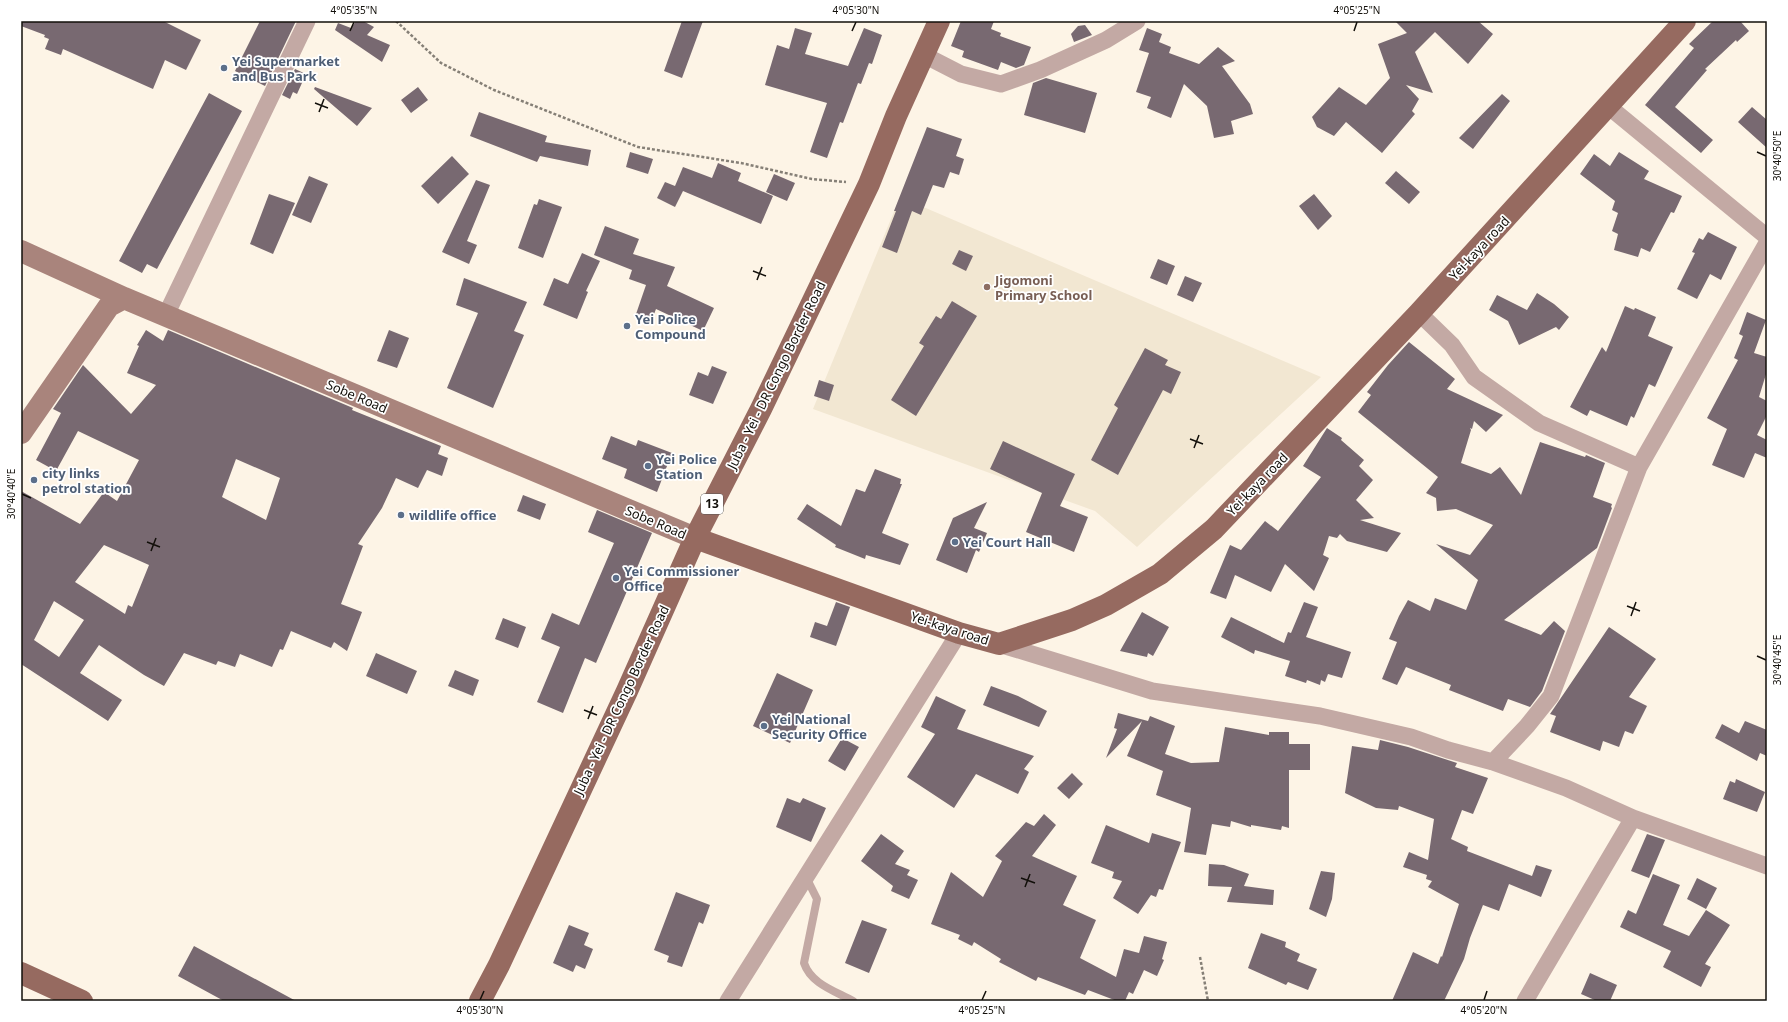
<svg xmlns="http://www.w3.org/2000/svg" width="1788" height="1022" font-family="'Noto Sans',sans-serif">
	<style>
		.built { fill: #f2e7d2 }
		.building { fill: #786971; fill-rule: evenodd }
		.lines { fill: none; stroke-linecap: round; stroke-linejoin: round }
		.path { stroke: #857f76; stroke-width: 2.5; stroke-dasharray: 3 2; stroke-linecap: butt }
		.lane { stroke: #c3a9a4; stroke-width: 8 }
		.street { stroke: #c3a9a4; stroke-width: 17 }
		.secondary { stroke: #a9847c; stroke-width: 22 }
		.primary { stroke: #966a60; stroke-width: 22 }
		.ticks { fill: none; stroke: #120f0a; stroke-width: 1.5 }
		.service-dot { fill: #5c6f8a; stroke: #fff; stroke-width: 1.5 }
		.education-dot { fill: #8d6e63; stroke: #fff; stroke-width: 1.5 }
		.labels { text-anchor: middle; stroke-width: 3.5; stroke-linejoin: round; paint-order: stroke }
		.shield { fill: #fff; stroke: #595754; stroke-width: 1 }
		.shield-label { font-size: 12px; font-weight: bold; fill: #120f0a }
		.service-label { font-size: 13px; font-weight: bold; fill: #4e5e75; stroke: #fff; text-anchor: start }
		.street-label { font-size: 13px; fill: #120f0a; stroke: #fff }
		.education-label { font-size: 13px; font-weight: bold; fill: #785e54; stroke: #fff; text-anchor: start }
		.neatline { fill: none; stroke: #120f0a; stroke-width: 1.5 }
		.ticks-label { font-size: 10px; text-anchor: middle; fill: #120f0a }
	</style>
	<rect width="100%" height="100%" fill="#fdf4e6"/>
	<!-- built -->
	<path class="built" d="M900,197L1321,377L1137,547L1095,511L813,409Z"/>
	<!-- building -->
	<path class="building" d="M21,21H163L201,40L186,70L165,60L153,89L63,49L61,55L45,49L49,39L44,37L45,35L21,26Z
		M260,21H296L265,86L235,71Z
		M356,21H363L374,27L367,35L390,45L382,62L335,30L338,23L351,28Z
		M682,21H703L682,78L664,71Z
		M961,21H994L991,29L1001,33L1000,36L1031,47L1024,65L1016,68L1001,62L998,70L962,57L964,51L951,46Z
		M1395,21H1478L1493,34L1468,64L1435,32L1415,52L1433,93L1406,85L1419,99L1412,111L1415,114L1382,153L1346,122L1334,136L1317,127L1312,117L1339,87L1366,105L1390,78L1378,44L1407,33Z
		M1713,21H1740L1749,31L1737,42L1736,40L1705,69L1707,70L1675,107L1713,140L1701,153L1645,105L1694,48L1689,44Z
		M1085,25L1092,35L1074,42L1071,34L1078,26Z
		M795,28L812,33L805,54L848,66L864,28L882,35L872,64L869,63L861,84L858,83L843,123L840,122L827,158L810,152L827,103L765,85L777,45L789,49Z
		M1147,28L1162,34L1159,42L1171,47L1169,53L1199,64L1218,47L1235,61L1222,66L1250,104L1253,114L1231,121L1234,134L1214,138L1207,106L1184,84L1171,118L1147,108L1151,97L1136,92L1149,53L1139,50Z
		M295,69L306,74L297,94L293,92L290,99L282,95Z
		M1046,78L1097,93L1085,133L1024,115L1033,83Z
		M315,87L372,108L357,126L314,89Z
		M418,87L428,100L411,113L401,100Z
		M209,93L242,111L157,269L147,264L142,273L119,261Z
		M1502,94L1510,101L1473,149L1459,138Z
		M1752,107L1767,120V148L1738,122Z
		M479,112L547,136L545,142L591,150L588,166L540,156L537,162L470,136Z
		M927,127L962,139L956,156L964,159L959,175L950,172L944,188L933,185L921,215L912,211L897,253L882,247L896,211H894Z
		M630,152L653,159L648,174L626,167Z
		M1619,152L1649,171L1644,179L1682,196L1674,213L1671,212L1650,252L1641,248L1638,257L1614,250L1618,234L1612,231L1618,213L1612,210L1615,201L1580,174L1594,154L1610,166Z
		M452,156L469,174L438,204L421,186Z
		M718,163L741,173L738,181L773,196L761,224L683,191L675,207L657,198L665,182L675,186L683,167L712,178Z
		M1396,171L1420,192L1409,204L1385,183Z
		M774,174L795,183L787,201L766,192Z
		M309,176L328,184L311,223L292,215Z
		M476,180L490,185L467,241L477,245L469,264L442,252Z
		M269,194L295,203L273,254L250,244Z
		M1314,194L1332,216L1318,230L1299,206Z
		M539,199L562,207L543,258L518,248L534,204L537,205Z
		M605,226L639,239L633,254L675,267L667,286L714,308L703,331L656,309L651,322L635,317L646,285L629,279L632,270L594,255Z
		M1708,232L1737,247L1721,280L1710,274L1697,299L1677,289L1695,253L1692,252L1699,238L1703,240Z
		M959,250L973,256L966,271L952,264Z
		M582,253L600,261L586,291L588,292L577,319L543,305L554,278L568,284Z
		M1158,259L1175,266L1167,285L1150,278Z
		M1185,276L1202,283L1193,302L1177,295Z
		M464,278L527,302L514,331L524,335L493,408L447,388L478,313L456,305Z
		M1537,293L1554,304L1569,317L1559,330L1556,327L1519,345L1508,321L1489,310L1497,295L1527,310Z
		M952,301L977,316L916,416L891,400L924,346L919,343L936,316L941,319Z
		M1625,306L1634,310L1635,308L1656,317L1648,336L1673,347L1655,387L1649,384L1634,418L1631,416L1627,426L1590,410L1587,416L1570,407L1602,347L1606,352Z
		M1747,312L1766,320L1754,353L1767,357V371L1759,397L1767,401V415L1757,435L1767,440V458L1755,453L1744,478L1712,465L1727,429L1707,418L1738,360L1734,358L1743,336L1739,334Z
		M146,330L163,341L168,330L239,360L353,408L352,410L441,446L438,454L448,458L442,476L427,470L418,488L396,478L382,508L358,544L363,546L341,604L362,612L347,651L334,642L331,648L291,631L283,650L280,649L272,667L240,654L235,667L218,661L216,665L184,653L164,686L144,675L99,645L80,673L122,700L108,721L21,664V491L80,524L104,492L117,501L139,460L78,431L56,471L36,460L61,413L53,409L83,365L131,414L156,385L127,373L139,346L137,345ZM236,459L280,478L266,520L222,497ZM104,545L149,565L132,607L128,605L125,614L75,582ZM54,601L84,620L59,657L34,640Z
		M389,330L409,338L397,368L377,361Z
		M1409,342L1455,379L1447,389L1503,415L1486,432L1474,421L1472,429L1470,428L1471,430L1461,463L1491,474L1500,467L1521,495L1540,442L1585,457L1586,455L1605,463L1593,497L1612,504L1611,507L1612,508L1597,548L1504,620L1541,635L1554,621L1565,631L1542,691L1530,707L1508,699L1503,711L1449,690L1451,685L1406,667L1397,685L1382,679L1397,642L1389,639L1399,616L1408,600L1430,611L1435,598L1466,610L1478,580L1436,544L1470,555L1493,525L1456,509L1437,511L1436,498L1426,493L1438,477L1358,412L1371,395L1367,392L1388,365Z
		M1145,348L1168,360L1165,365L1181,372L1171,394L1163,390L1118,475L1091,460L1118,408L1114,405Z
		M712,366L727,372L713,404L689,395L698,372L708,376Z
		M819,380L834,385L829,401L814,396Z
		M1327,428L1342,438L1341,440L1364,460L1359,466L1373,480L1356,500L1374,518L1360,520L1401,533L1387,552L1347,541L1340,534L1337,538L1329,536L1323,555L1329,558L1314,591L1285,564L1271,592L1235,575L1226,599L1210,593L1230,545L1241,550L1265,521L1278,531L1321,477L1303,466Z
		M611,436L636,446L638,440L672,453L657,492L624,478L627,469L602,459Z
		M1003,441L1075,474L1060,506L1088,517L1074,552L1026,532L1042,493L990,469Z
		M875,469L901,479L900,484H902L882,533L909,544L900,565L866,555L865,559L835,547L836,545L797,519L807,504L841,526L856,489L865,492Z
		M523,495L546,504L540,520L517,511Z
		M987,502L974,528L987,533L979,552L976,550L967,573L936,560L953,518Z
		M597,510L652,533L596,663L585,658L563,713L537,702L560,647L541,639L552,613L579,625L614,543L588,532Z
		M836,602L850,607L836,646L810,637L815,622L827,626Z
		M1304,602L1318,607L1306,637L1351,652L1342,678L1328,674L1325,682L1321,680L1320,685L1307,680L1306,683L1285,676L1290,661L1255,650L1254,654L1221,637L1231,617L1284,643L1288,632L1291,633Z
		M1142,612L1169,627L1153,656L1148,653L1147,657L1120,651Z
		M503,618L526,627L518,648L495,639Z
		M1609,627L1656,659L1629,697L1647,706L1633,734L1625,731L1619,747L1603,741L1600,751L1550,732L1556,716L1550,714Z
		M376,653L417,671L407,694L366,676Z
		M455,670L479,680L473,696L448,686Z
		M777,673L813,690L790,743L753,726Z
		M991,686L1018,696L1047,711L1039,727L983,705Z
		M936,696L966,710L957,729L1034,756L1024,769L1029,772L1018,794L976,774L954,808L907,777L935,734L921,727Z
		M1118,713L1148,721L1150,716L1175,726L1165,754L1191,763L1219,762L1225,727L1269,735V732H1289V744H1310V770H1289V828L1282,826L1281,830L1251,825V827L1231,821L1230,827L1212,824L1206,855L1184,852L1191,808L1156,795L1163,771L1127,756L1142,721L1106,758L1117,729L1114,728Z
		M1745,721L1767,730V756L1760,753L1757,761L1715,738L1722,724L1739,733Z
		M842,738L859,747L845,771L828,761Z
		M1380,740L1408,747L1457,763L1455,767L1488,778L1473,814L1462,810L1451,839L1468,847L1467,851L1532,876L1536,865L1552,870L1541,897L1509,884L1499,911L1483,905L1470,938L1464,959L1444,1001H1392L1413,952L1438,964L1441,956L1442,957L1459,904L1428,887L1432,881L1426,879L1427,875L1403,867L1409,852L1428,860L1434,819L1399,806L1398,810L1376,808L1345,793L1352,746L1378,750Z
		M1072,773L1083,784L1069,799L1057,788Z
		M1736,779L1765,792L1757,812L1723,799L1730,781L1735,783Z
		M787,798L800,803L803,798L826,808L811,842L776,827Z
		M1044,814L1056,825L1032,856L1077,876L1063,905L1096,920L1080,958L1116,977L1124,949L1139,953L1144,936L1167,942L1162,959L1164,960L1157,976L1144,970L1133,994L1129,992L1125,1001H1117L1088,990L1085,995L1038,977L1036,981L999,962L1001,959L974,942L972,946L958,939L960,935L931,924L951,872L983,897L1002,861L995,856L1026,822L1034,826Z
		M1106,825L1149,843L1152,833L1181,842L1163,890L1159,889L1156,897L1151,895L1138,914L1113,898L1122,881L1112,878L1114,872L1091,863Z
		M881,834L904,851L895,864L910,870L907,875L918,880L909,899L891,891L893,886L861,861Z
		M1647,834L1665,840L1649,878L1631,871Z
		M1209,864L1224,865L1249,874L1244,886L1274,890L1273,905L1227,902L1232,887L1208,886Z
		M1321,871L1335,873L1332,899L1326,917L1309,909Z
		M1653,874L1680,885L1663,925L1689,936L1706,910L1730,925L1705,964L1711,967L1701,987L1663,967L1671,951L1620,927L1628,910L1636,914Z
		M1697,878L1717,888L1706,909L1687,899Z
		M676,892L710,905L703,924L699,922L682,967L667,962L669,956L654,950Z
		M862,920L887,929L869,973L845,963Z
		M569,925L589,933L584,945L593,949L585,969L576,965L573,972L553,963Z
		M1261,933L1286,942L1285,947L1300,954L1297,961L1317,969L1308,990L1288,982L1286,985L1248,968Z
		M194,946L296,1001H224L178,976Z
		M1590,973L1617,985L1610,1001H1597L1581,994Z"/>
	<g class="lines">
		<!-- path -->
		<path class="path" d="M396,21L441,63L494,90L638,147L741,163L812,179L846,182
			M1200,957L1208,1001"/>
		<!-- lane -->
		<path class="lane" d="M806,877L817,899L804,963C811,984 835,991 853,1001"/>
		<!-- street -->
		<path class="street" d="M924,55L961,74L1001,84L1040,70L1106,40L1137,21
			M1608,106L1767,237
			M1419,313L1452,345L1474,377L1539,423L1639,467
			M166,315L307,21
			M999,644L1152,691L1320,716L1411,737L1448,750L1493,762L1566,788L1633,818L1767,866
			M1493,762L1527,726L1551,696L1639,467L1767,243
			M728,1001L959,633
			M1525,1001L1633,818"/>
		<!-- secondary -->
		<path class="secondary" d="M21,251L124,298L695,538
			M21,433L109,306L124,298"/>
		<!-- primary -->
		<path class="primary" d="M695,538L959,633L999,644L1072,620L1106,605L1160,574L1214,529L1419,313L1685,21
			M21,973L82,1001
			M480,1001L499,965L627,691L695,538L761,409L869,184L896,116L939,21"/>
	</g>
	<!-- ticks -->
	<path class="ticks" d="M350,31L354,22M852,31L856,22M1354,31L1357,22M315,103L328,108M319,112L324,99M1757,152L1766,156M753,271L766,276M757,280L762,267M1190,439L1203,444M1194,448L1199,435M22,494L31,498M147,542L160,547M151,551L156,538M1627,606L1640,611M1631,616L1636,602M1757,656L1766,660M584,710L597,715M588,719L593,706M1021,878L1035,883M1025,887L1030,874M480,1000L484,991M982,1000L986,991M1484,1000L1487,991"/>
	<!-- markers -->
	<g class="service-dot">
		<circle cx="224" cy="68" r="4"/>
		<circle cx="627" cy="326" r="4"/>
		<circle cx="648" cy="466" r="4"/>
		<circle cx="34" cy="480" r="4"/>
		<circle cx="401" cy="515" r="4"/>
		<circle cx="955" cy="542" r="4"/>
		<circle cx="616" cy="578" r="4"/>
		<circle cx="764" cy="726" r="4"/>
	</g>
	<circle class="education-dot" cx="987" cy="287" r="4"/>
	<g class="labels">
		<!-- shield labels -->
		<rect class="shield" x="701" y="494" width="22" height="20" rx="3"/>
		<g class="shield-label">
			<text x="712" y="508">13</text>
		</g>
		<!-- service labels -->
		<g class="service-label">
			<text x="232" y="66">Yei Supermarket<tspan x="232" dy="15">and Bus Park</tspan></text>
			<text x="635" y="324">Yei Police<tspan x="635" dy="15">Compound</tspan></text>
			<text x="656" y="464">Yei Police<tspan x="656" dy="15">Station</tspan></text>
			<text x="42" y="478">city links<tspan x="42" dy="15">petrol station</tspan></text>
			<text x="409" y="520">wildlife office</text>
			<text x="963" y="547">Yei Court Hall</text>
			<text x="624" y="576">Yei Commissioner<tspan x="624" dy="15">Office</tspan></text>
			<text x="772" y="724">Yei National<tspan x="772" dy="15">Security Office</tspan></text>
		</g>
		<!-- street labels -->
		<g class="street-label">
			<text transform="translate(1479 248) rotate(-47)" y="5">Yei-kaya road</text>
			<text transform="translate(776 375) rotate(-64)" y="5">Juba - Yei - DR Congo Border Road</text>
			<text transform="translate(357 396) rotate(23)" y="5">Sobe Road</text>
			<text transform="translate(1257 484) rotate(-46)" y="5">Yei-kaya road</text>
			<text transform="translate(656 522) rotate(23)" y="5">Sobe Road</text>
			<text transform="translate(950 628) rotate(18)" y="5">Yei-kaya road</text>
			<text transform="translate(621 700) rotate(-65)" y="5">Juba - Yei - DR Congo Border Road</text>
		</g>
		<!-- education labels -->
		<g class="education-label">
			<text x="995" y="285">Jigomoni<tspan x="995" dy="15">Primary School</tspan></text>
		</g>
	</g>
	<!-- border -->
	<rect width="1788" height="1022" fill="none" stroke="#ffffff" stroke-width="44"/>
	<rect x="22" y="22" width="1744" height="978" class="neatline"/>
	<g class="ticks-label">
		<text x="354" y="14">4°05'35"N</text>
		<text x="856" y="14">4°05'30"N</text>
		<text x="1357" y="14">4°05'25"N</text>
		<text transform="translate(1777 156) rotate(-90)" y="4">30°40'50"E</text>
		<text transform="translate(11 494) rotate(-90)" y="4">30°40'40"E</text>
		<text transform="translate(1777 660) rotate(-90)" y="4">30°40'45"E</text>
		<text x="480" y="1014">4°05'30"N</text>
		<text x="982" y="1014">4°05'25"N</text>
		<text x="1484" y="1014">4°05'20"N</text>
	</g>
</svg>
